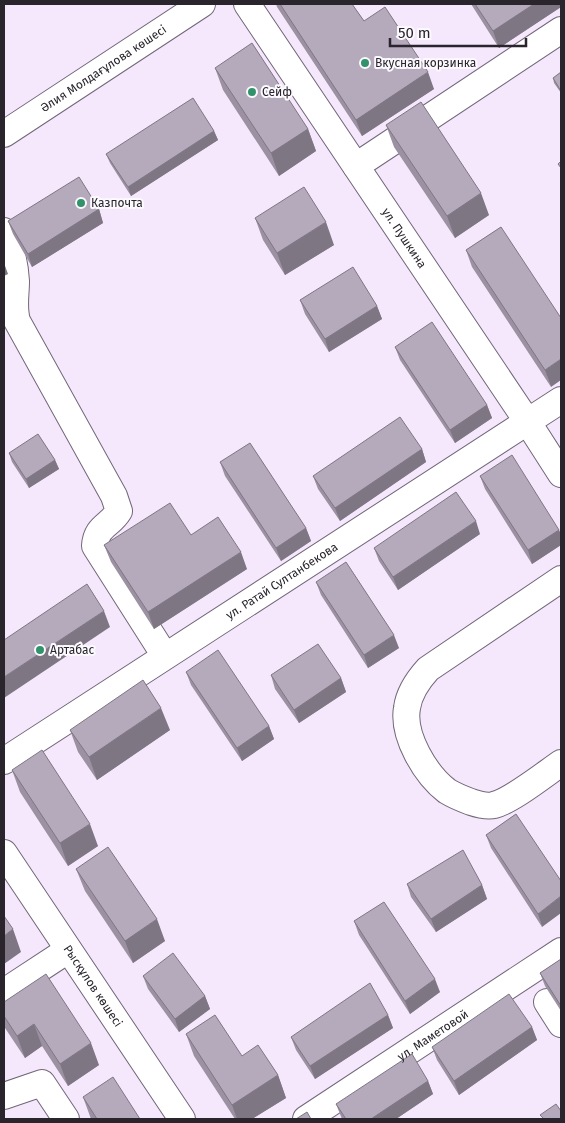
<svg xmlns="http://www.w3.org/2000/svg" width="565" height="1123" font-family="'Fira Sans',sans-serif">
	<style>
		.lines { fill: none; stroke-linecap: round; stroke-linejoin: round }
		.minor-casing { stroke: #726778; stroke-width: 28 }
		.minor { stroke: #fff; stroke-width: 26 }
		.wall { fill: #9c91a2 }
		.shaded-wall { fill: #7f7684 }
		.building { fill: #b5a9bc; stroke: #7f7684 }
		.poi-dot { fill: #31926b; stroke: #fcfafe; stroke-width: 2 }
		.labels { text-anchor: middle; stroke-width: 4; stroke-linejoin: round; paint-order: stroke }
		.poi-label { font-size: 12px; fill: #2a252d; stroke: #fcfafe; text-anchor: start }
		.street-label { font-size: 12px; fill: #2a252d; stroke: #fcfafe }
	</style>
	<rect width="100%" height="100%" fill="#f5e8fd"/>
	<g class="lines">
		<defs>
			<g id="minor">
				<path id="s1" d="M247,4L527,421L561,474"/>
				<path id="s2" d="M4,134L202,4"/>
				<path d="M356,166L561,30"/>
				<path d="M4,231C11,247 15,264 16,281C16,295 13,307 17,321L114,496L119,511C110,526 96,526 95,546L165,656"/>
				<path d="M561,579L428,669C418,680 409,693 407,708C402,736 426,775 447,791C455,796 463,799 471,802C477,804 487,807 494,805C511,801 545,774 561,763"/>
				<path id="s3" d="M4,761L561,400"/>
				<path id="s4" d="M4,853L182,1119"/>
				<path d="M4,992L68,950"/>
				<path d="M547,1002L561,1024"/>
				<path d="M4,1096L42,1083L66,1119"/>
				<path id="s5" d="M306,1119L561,951"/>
			</g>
		</defs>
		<!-- minor casing -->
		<use href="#minor" class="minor-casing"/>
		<!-- minor -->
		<use href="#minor" class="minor"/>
	</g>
	<!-- wall -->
	<path class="wall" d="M276,4H352L364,21L434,89L362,136L277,7Z
		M471,4H561V7L499,48Z
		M215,68L308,129L316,151L279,176L223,90Z
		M561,72V93L554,83L553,78Z
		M386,125L489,215L455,238L394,147Z
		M214,131L218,140L131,196L110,163L106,154Z
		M99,209L103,223L32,267L13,234L8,221Z
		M255,218L334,245L285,275L263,240Z
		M501,227L551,387L472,267L466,250Z
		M300,300L377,306L382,319L329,352L305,314Z
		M395,347L487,405L492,418L455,443L400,360Z
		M422,449L426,462L340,521L318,489L313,476Z
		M9,453L55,460L59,469L29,488L12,462Z
		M220,462L306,528L311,541L281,561L225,476Z
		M480,476L559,530L561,535V545L532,564L485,489Z
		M480,534L398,590L379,561L374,548Z
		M191,535L247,569L154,629L111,562L104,545Z
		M316,582L399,648L368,668L321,595Z
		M186,672L269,726L274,739L242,761L191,685Z
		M271,675L341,678L346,692L299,723L275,689Z
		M70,730H170L97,780L78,752Z
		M12,770L98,846L68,866L20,792Z
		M516,814L542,927L491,848L486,835Z
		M76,869L165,941L133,963L85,891Z
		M407,884L482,885L487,899L436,932L411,897Z
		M354,921L440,992L410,1014L359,935Z
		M561,959V1011L545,986L540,973Z
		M143,976L205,996L210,1009L179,1032L148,989Z
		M4,1002L99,1065L68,1086L42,1046L25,1058L5,1028L4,1025Z
		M388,1015L393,1028L315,1079L296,1050L291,1037Z
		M532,1027L537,1040L459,1095L437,1060L432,1047Z
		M186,1034L242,1056L278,1075L286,1098L252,1119H235L194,1056Z
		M428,1081L433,1094L396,1119H342L336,1104Z
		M83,1097L140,1119H91Z"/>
	<!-- shaded-wall -->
	<path class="shaded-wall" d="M534,4H561V7L499,48L493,31Z
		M428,72L434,89L362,136L356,120Z
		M308,129L316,151L279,176L271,153Z
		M214,131L218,140L131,196L128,187Z
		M481,193L489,215L455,238L447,216Z
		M99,209L103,223L32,267L28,254Z
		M326,222L334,245L285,275L277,253Z
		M4,263L8,274L4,276Z
		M377,306L382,319L329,352L325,339Z
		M561,359V380L551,387L545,370Z
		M487,405L492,418L455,443L450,430Z
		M422,449L426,462L340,521L335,508Z
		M55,460L59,469L29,488L26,479Z
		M476,521L480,534L398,590L393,577Z
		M306,528L311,541L281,561L276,548Z
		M559,530L561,535V545L532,564L528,550Z
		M241,552L247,569L154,629L148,612Z
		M104,611L110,627L4,698V677Z
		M394,635L399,648L368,668L364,655Z
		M341,678L346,692L299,723L294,710Z
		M161,708L170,730L97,780L89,757Z
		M269,726L274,739L242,761L237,748Z
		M90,824L98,846L68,866L60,843Z
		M482,885L487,899L436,932L431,919Z
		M561,896V913L542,927L538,914Z
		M157,919L165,941L133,963L125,941Z
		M13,929L21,952L4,964V936Z
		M435,979L440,992L410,1014L405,1001Z
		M205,996L210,1009L179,1032L175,1019Z
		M388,1015L393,1028L315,1079L310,1066Z
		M34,1024L42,1046L25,1058L17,1036Z
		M532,1027L537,1040L459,1095L454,1081Z
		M91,1043L99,1065L68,1086L60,1064Z
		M278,1075L286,1098L252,1119H237L232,1105Z
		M428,1081L433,1094L396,1119H371Z"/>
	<!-- building -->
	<path class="building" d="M280,4H352L364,21L385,7L428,72L356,120Z
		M475,4H534L493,31Z
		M252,43L308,129L271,153L215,68Z
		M561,72V91L553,78Z
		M193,98L214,131L128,187L106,154Z
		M421,102L481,193L447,216L386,125Z
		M561,161V168L558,164Z
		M79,177L99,209L28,254L8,221Z
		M304,187L326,222L277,253L255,218Z
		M501,227L561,318V359L545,370L466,250Z
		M353,267L377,306L325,339L300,300Z
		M432,322L487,405L450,430L395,347Z
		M400,417L422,449L335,508L313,476Z
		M38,434L55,460L26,479L9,453Z
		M250,443L306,528L276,548L220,462Z
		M512,455L559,530L528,550L480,476Z
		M456,492L476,521L393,577L374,548Z
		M170,503L191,535L218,517L241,552L148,612L104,545Z
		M346,562L394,635L364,655L316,582Z
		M87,584L104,611L4,677V640Z
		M318,644L341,678L294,710L271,675Z
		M218,650L269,726L237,748L186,672Z
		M143,680L161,708L89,757L70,730Z
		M42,750L90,824L60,843L12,770Z
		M516,814L561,881V896L538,914L486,835Z
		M108,847L157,919L125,941L76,869Z
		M463,850L482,885L431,919L407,884Z
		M384,902L435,979L405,1001L354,921Z
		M4,916L13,929L4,936Z
		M173,953L205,996L175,1019L143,976Z
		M561,959V1006L540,973Z
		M46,974L91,1043L60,1064L34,1024L17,1036L4,1016V1002Z
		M370,983L388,1015L310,1066L291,1037Z
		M509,994L532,1027L454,1081L432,1047Z
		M215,1015L242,1056L258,1045L278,1075L232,1105L186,1034Z
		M412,1054L428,1081L371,1119H346L336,1104Z
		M113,1077L140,1119H97L83,1097Z
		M556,1104L561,1111V1119H544L540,1115Z
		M307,1112L311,1119H296Z"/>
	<!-- markers -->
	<g class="poi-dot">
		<circle cx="365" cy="63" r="5"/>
		<circle cx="252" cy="92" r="5"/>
		<circle cx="81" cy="203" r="5"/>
		<circle cx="40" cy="650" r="5"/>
	</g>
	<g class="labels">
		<!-- poi labels -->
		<g class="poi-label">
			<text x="375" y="67">Вкусная корзинка</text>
			<text x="262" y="96">Сейф</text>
			<text x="91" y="207">Казпочта</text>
			<text x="50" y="654">Артабас</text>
		</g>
		<!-- street labels -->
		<g class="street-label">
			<text dy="4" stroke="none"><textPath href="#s2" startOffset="119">Әлия Молдағұлова көшесі</textPath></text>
			<text dy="4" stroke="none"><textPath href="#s1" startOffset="282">ул. Пушкина</textPath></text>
			<text dy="4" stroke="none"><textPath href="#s3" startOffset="331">ул. Ратай Султанбекова</textPath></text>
			<text dy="4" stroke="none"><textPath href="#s4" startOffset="160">Рысқұлов көшесі</textPath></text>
			<text dy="4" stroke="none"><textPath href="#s5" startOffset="152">ул. Маметовой</textPath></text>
		</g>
	</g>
	<!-- border -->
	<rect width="565" height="1123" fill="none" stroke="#2a252d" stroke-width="10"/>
	<!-- scale -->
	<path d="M390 38v8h136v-8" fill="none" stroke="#2a252d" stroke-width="2.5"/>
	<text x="398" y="38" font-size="15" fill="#2a252d" stroke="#fcfafe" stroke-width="4" paint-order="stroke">50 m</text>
</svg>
